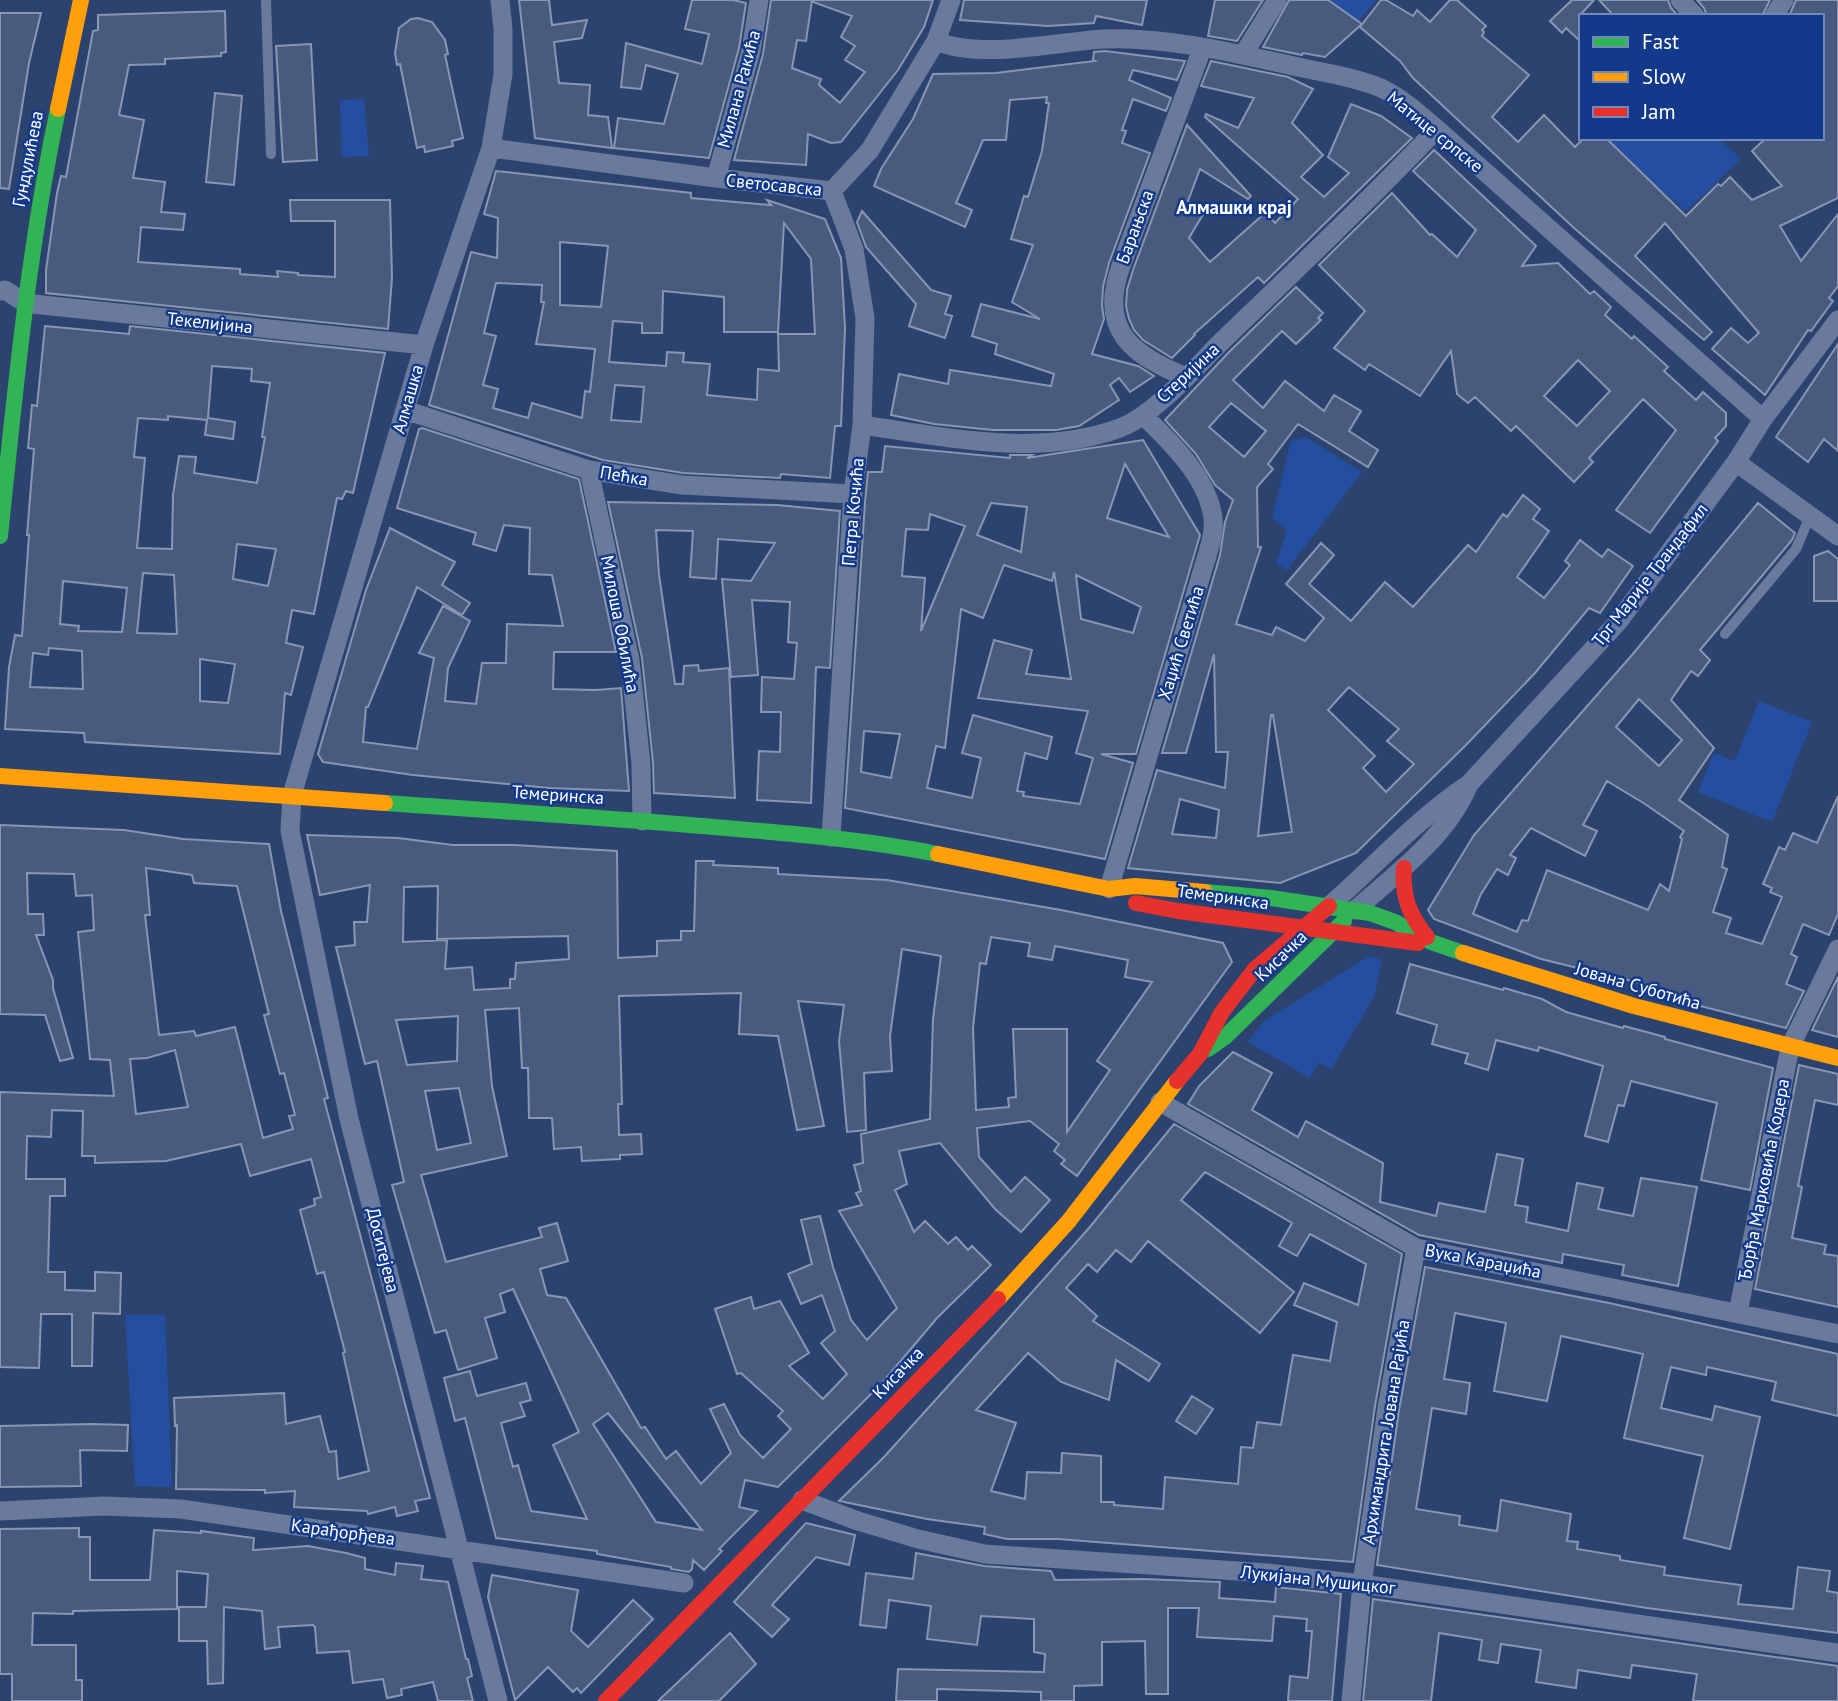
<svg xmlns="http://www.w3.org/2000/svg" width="1838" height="1701" font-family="'PT Sans',sans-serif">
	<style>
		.green { fill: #244fa1 }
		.building { fill: #485a7d; stroke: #8896b2; stroke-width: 2; fill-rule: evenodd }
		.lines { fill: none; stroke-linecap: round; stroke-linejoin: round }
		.lane { stroke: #697a9c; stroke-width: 10 }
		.street { stroke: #697a9c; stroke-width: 19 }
		.fast { stroke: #30b455; stroke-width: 16 }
		.slow { stroke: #ff9f0a; stroke-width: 16 }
		.jam { stroke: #e5322d; stroke-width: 16 }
		.labels { text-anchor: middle; stroke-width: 5; stroke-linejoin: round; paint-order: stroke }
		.street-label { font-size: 18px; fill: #fff; stroke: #12398a }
		.neighbourhood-label { font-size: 19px; font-weight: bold; fill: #fff; stroke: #12398a }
	</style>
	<rect width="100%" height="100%" fill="#2d436f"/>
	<!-- green -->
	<path class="green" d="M1324,0H1377L1354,25Z
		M364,99L369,156L342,157L340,100Z
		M1612,138H1718L1741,159L1686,211L1606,144Z
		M1305,437L1362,472L1287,570L1276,563L1287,531L1272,518L1291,441Z
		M1759,701L1812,722L1772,822L1698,792L1714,753L1735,761Z
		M1369,956L1382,960L1374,997L1331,1069L1319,1062L1310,1078L1248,1042L1264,1021Z
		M125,1315H165L172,1487L135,1486Z"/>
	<!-- building -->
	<path class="building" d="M519,0H549L552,25L587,20L582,38L554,42L559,83L590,85L588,115L608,117L612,148L535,138Z
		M692,0H733L746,3L739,48L709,158L614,148L618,118L664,124L678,74L646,65L641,89L621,87L626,43L702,64L709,34L685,29Z
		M771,0H812L806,41L797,40L792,68L821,79L819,85L840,103L865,72L845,60L855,46L841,37L852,16L813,2L814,0H933L924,27L898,70L841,142L831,143L808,134L806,165L734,160L763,54Z
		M964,0H1147L1142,25L1096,16L1094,23L1048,26L960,20Z
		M1215,0H1263L1237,41L1208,36Z
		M1289,0H1328L1362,24L1325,57L1303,53L1302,55L1263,47Z
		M1381,0H1386L1413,16L1417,10L1430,22L1450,0H1457L1486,26L1482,30L1484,32L1482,36L1529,75L1492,117L1518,142L1544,115L1575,147L1584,138H1606L1686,216L1718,184L1721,186L1730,177L1752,200L1782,186L1752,151L1766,138H1822V16H1789L1796,0H1838V198L1780,226L1801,261L1838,214V286L1829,298L1833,301L1811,331L1808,330L1765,395L1712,349L1731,328L1748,343L1759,333L1665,223L1635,256L1712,332L1704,340L1574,228L1413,78L1400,61L1360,27Z
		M1572,0H1594L1581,14V42L1566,28L1562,33L1550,21Z
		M1599,0H1668L1671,8L1678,16H1614Z
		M1697,0H1770L1762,16H1707L1704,8Z
		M225,11L226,52L221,53V56L165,59V64L129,65L119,115L144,120L133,178L165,182L161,212L185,214L183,230L141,227L138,262L240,269V274L278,277L277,271L298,273V275L335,277V221H291L290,200H390L392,278L388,329L46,293V270L57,193L61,176L66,177L93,31L98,30V15Z
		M0,13H41L29,63L9,189L0,188Z
		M418,18L432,22L445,40L448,54L445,55L463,138L452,141L453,146L425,152L424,146L417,148L400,64L397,65L395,53L399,28L411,19Z
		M311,44L317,160L283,162L276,46Z
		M1105,51L1185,61L1177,80L1133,70L1129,80L1171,98L1166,111L1133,99L1122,130L1126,131L1122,143L1150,153L1109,263L1103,287L1102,306L1104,319L1092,354L1138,366L1154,376L1130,392L1119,378L1110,385L1119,400L1079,426L1056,430H993L934,424L891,415L899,374L948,384L950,370L1051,386L1054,374L995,354L997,344L972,336L981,304L1040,319L1012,302L1033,245L1011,239L1024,196L1028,197L1042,151L1049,103H1046L1047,97L1010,100L1006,140H983L956,203L972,210L965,227L874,186L881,169L913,119L933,74L996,73L1095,61L1093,60L1094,52Z
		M1211,61L1288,77L1313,89L1292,123L1323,155L1301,177L1324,197L1349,173L1328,157L1351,104L1381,116L1412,138L1264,283L1258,277L1194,334L1195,335L1172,358L1143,340L1134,330L1129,319L1126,306L1127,290L1133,270L1187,125L1251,196L1248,199L1200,169L1188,201L1205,211L1189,238L1210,262L1266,212L1275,223L1298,199L1205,117L1206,114L1238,128L1254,98L1201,86Z
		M215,93L242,96L234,185L206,182Z
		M1434,150L1536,246L1522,266L1558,263L1590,294L1594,291L1611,307L1605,315L1632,339L1634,336L1668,367L1664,371L1696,400L1703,392L1726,413V426L1715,438L1718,441L1650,533L1616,510L1676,430L1643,399L1589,458L1593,462L1574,482L1516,426L1511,431L1475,397L1468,403L1457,394L1451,351L1420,396L1369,364L1365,370L1334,348L1365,311L1319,265L1392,193L1430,235L1432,234L1457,257L1476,230L1413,171ZM1578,360L1610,391L1577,426L1544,396Z
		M496,171L691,193V198L771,205L767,200L825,219L841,258L845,328L841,426H835L830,478L781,474L780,478L683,473L603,460L429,405L471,252L497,258L498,218L484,214ZM784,223L811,259L815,334H778L779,371L758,369L757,400L707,395L710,364L683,362L684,353L667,352L666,366L609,362L613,321L642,323V333H662L663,291L724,297V332H778ZM560,242L608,246L601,307L560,305ZM496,283L542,285L541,302H544L536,344L595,349L590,392L585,391L582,418L532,403L528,418L493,408L498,389L483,385L496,336L484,333ZM615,385L644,387L641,422L611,420Z
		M862,211L931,290L951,296L945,314L952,316L945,338L909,326L916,304L866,247L857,222Z
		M1296,287L1323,313L1318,318L1321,320L1296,344L1282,331L1233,380L1263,408L1285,381L1324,411L1334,395L1361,411L1349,431L1378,450L1368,467L1298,424L1268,464L1273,469L1257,487L1258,547H1261L1236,624L1272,635L1276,627L1305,641L1324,618L1286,584L1321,543L1334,555L1309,584L1351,621L1385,582L1413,607L1468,545L1476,552L1503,514L1507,517L1523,495L1540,509L1533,519L1549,531L1517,577L1544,598L1570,565L1565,561L1580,540L1602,557L1608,549L1633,566L1600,613L1589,608L1535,673L1466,745L1356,853L1280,883L1128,868L1157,770L1225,788L1228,752H1216L1214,654L1186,753H1162L1220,555L1225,522L1233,500L1215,485L1196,454L1165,420L1230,351ZM1231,403L1266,431L1244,457L1209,427ZM1349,687L1399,729L1387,741L1414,764L1386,792L1363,768L1375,756L1328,710ZM1271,715H1273L1292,832L1258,836ZM1180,799L1219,810L1216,838L1172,834Z
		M45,326L129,334L130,326L385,353L353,493L346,491L342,499L337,498L314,614L292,610L286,643L303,647L291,695L285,693L280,754L85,742L84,733L5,729L9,667L15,635L22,636L29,535H27L34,449L28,448L32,405L37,406ZM212,366L252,369L251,381L270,383L262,437H265L257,483L194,473L196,457L179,456L173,495L172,549L137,548L145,458L134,457L138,418L168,420V416L207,420L205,435L233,439L235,422L208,418ZM237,544L276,549L268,586L233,579ZM143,573L174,575L177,634L137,633ZM63,581L127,588L122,632L78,631L79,626L60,624ZM49,648L82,651L83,689L30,687L33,653L48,655ZM200,659L235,664L228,703L200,701Z
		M1838,344V451L1824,439L1808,462L1776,437Z
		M422,428L579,479L616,652H554L553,689L596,690L621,688L629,791L549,788L413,775L323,762L318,754L366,590L390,528L455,562L442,585L470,603L462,615L417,587L368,707H366L363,742L417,749L434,658L419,653L443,606L470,621L448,668L445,701L476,704L482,663H506L507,624L563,626L552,575L529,574L530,528L504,525L496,551L473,544L476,533L397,508L419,429Z
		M1143,440L1200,535L1136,754H1101L1133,763L1105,859L845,808L865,502L868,472H882L885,446L1010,458V455H1032L1027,458ZM1125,464L1141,491L1169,537L1107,518ZM991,503L1027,507L1021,552L977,535ZM930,514L965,526L921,631L925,578L902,576L906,529L928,530ZM1004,565L1052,581L1054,572L1071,679L1026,674L1032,650L994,640L978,698L1088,711L1076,753L1093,758L1080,804L1023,796L1024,792L1017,791L1025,753L1047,759L1052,737L973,715L962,753L981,758L972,798L927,788L936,746L945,748L961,609L983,618ZM1076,575L1141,607L1133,633L1081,619ZM864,731L900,734L891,778L861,772Z
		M608,502L777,505L840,511L830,668L816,667L811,803L757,800L759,751L780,752L781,712H761L762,677L794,679L797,643L788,642L790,602L752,600L758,675L731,677L722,579L751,581L775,543L718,539L716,579L690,577L693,531L656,530L659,575L675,684H683L684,666L698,665L699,671L729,668L735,798L654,793L653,763L642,658Z
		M1758,503L1795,533L1792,540L1700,650L1710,660L1698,676L1691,671L1671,700L1714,748L1679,800L1728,835L1722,867L1727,869L1713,912L1731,918L1726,933L1762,944L1782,897L1770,892L1772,888L1763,884L1779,847L1785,850L1793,833L1817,843L1838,796V914L1829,935L1803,924L1791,954L1797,957L1786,984L1804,991L1786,1028L1650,993L1652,986L1541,959L1434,919L1428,910L1474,835L1632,655ZM1639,699L1682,740L1659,766L1616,727ZM1607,781L1645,804L1684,831L1680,837L1682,839L1669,891L1660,884L1648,910L1547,870L1528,921L1522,920L1517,932L1473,914L1481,894L1497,869L1508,875L1516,858L1510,855L1531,828L1585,856L1597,831L1583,825Z
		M1828,551L1838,559V601H1814V556Z
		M0,825L124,830L183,839L269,844L281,911L328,1098L324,1099L430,1498L415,1501L418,1511L397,1516L395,1507L368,1514L367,1511L294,1507L295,1491L265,1493V1490L176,1489L177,1425L175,1426L174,1398L284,1393L286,1424L320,1416L329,1452L336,1451L338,1479L369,1471L343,1353L345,1352L324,1272L317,1274L300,1210L315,1205L314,1199L321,1197L311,1159L250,1176L241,1144L166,1161L95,1163V1156H82L83,1111L52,1110L51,1137L27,1136L26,1179H65V1196H50L48,1272H65V1290L95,1291V1272L121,1273L120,1314L93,1313L92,1366H72V1314H41L39,1368L0,1367V1092L114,1096L110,1060L90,1059L78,932L94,930L92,895L76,896L74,874L27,873L28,914H43L44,935H36L53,980V988L73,1058L60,1061L45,1015L0,1014ZM146,868L192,875L194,883L237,886L269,1014L264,1015L280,1074L284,1073L295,1115L289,1116L293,1129L263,1138L235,1027L196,1036L194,1031L159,1035L145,915H150ZM175,1050L188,1107L136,1114L130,1059L147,1058Z
		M307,835L398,838L453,845H514L617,851L618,958L657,956V941L681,940V931H694L696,861H714L713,865L778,868V874L887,880L1061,910L1223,943L1232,962L1077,1176L1061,1164L1065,1160L1054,1151L1059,1144L1030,1121L977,1128L979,1157L1011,1192L1025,1177L1050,1200L1021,1232L995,1209L940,1143L899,1151L907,1184L895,1190L914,1232L925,1221L948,1244L956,1237L968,1250L972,1246L991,1265L937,1318L882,1383L778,1487L745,1480L739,1507L757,1511L719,1549L722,1551L704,1570L693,1560L692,1569L689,1572L671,1569V1567L597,1554V1551L496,1538L465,1418L455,1421L444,1378L470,1371L477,1396L526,1383L531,1400L520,1403L525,1416L501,1423L513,1467L518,1465L531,1511L587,1519L553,1445L579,1432L513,1289L500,1294L505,1312L485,1318L497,1358L458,1370L446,1330L435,1333L392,1185L404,1182L377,1061L365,1064L336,947L355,945L354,922H367L370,885L320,895ZM438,886L437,939L568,936L569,959L516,963L515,979H510V988L474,990L472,967L445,969L447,940L403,942L404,887ZM991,937L1030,943L1028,956L1052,960L1055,946L1128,960L1125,977L1152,982L1097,1061L1110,1070L1067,1132V1029H1013L1016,1097L1008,1098L1009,1107L976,1110L973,1028L980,963L986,964ZM902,949L941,956L933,1019L930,1119L861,1134L863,1163L854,1165L861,1191L856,1193L862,1205L839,1211L897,1308L867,1340L851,1320L833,1267L820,1216L801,1220L812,1264L788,1274L801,1304L822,1295L835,1331L821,1343L847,1374L823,1399L789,1366L809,1353L780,1301L754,1309L751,1297L715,1309L737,1374L741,1373L783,1411L778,1416L791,1429L763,1458L740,1435L724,1404L710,1409L731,1453L701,1484L676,1451L666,1459L645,1427L641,1428L566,1298L547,1295L540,1269L568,1261L557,1223L539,1228L542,1237L446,1262L421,1175L507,1156L492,1086L485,1010L519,1008L522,1068H528L529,1118H552L554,1149L581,1147L582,1161L620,1159V1155L642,1154L641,1134L619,1135L618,1104H622L619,996L741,993L739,1034L778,1036L797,1130L824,1126L798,1001L844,1005L839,1041L847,1132L866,1130L864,1073L892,1071L890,1036ZM458,1016L457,1061L407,1065L396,1020ZM459,1088L471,1143L437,1150L425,1091ZM608,1413L702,1530L656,1522L593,1424Z
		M1410,964L1503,990L1504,988L1542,999L1566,1012L1623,1028L1624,1026L1665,1037V1039L1773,1068L1750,1190L1701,1180L1717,1103L1631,1081L1624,1106L1618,1105L1608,1142L1585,1136L1603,1066L1539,1047L1538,1051L1496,1040L1488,1070L1465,1063L1468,1054L1432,1044L1437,1025L1397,1013Z
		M1838,977V1037L1812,1030Z
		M1233,1052L1272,1073L1252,1110L1298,1137L1306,1121L1383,1163L1380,1202L1436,1216L1439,1203L1485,1212L1497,1154L1523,1159L1515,1205L1528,1207L1526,1222L1568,1231L1577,1183L1603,1188L1598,1209L1633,1216L1641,1178L1697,1187L1678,1286L1622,1275L1624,1265L1563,1254L1562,1263L1419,1235L1188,1104L1199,1086Z
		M1799,1065L1838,1074V1105L1815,1100L1798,1186L1802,1187L1792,1238L1826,1245L1824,1254L1838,1256V1307L1755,1289Z
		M1174,1124L1402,1254L1375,1406L1353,1562L1058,1539H1007L984,1534L985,1527L927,1519L839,1501L884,1457L995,1334L1089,1228ZM1205,1172L1292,1223L1279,1246L1297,1256L1310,1234L1366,1264L1358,1305L1304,1283L1294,1305L1337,1322L1330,1361L1293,1355L1281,1425L1257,1422L1253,1448L1241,1447L1238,1484L1165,1477L1163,1509L1114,1505V1502H1101V1456L1062,1453L1061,1473L1027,1472L1025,1499L991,1491L1016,1423L976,1410L1028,1353L1061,1382L1109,1400L1116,1360L1149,1381L1160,1364L1093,1321L1097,1316L1066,1288L1088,1264L1097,1272L1116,1250L1131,1262L1148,1241L1260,1333L1294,1292L1181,1200Z
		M1425,1267L1609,1303L1838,1354V1416L1772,1400L1776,1382L1707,1367L1706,1375L1671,1367L1661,1408L1712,1420L1715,1406L1760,1417L1730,1549L1684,1538L1703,1456L1624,1438L1643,1354L1561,1336L1547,1401L1494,1391L1506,1323L1455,1313L1444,1379L1470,1383L1466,1414L1432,1408L1416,1509L1460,1516L1459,1525L1497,1531L1501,1500L1571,1514L1567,1541L1578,1542L1577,1549L1620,1556V1560L1665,1567L1664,1575L1741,1585L1738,1604L1793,1609L1798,1567L1830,1571L1827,1591L1838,1593V1633L1647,1608L1377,1565L1399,1410Z
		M1192,1396L1213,1409L1196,1434L1176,1421Z
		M91,1424L128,1425L127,1451L80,1450L81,1486L0,1487V1426Z
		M806,1523L855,1535L849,1565L816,1557L772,1605L789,1619L772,1637L734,1602Z
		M79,1528V1537H90V1580H150L154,1530L201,1533V1531L254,1538L253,1550L308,1546L346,1553L365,1558V1569L395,1575L396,1563L423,1566L421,1579L448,1582L466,1659H468L472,1676L467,1678L473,1701H438L433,1682L401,1689L402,1695L387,1698L383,1679L353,1683L349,1651L317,1653L315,1627L313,1625L278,1627L280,1647L265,1649L262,1611L224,1607L223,1683L208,1684L207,1641H179V1607H206L208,1574L177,1571V1609L73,1611V1614L33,1613L32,1645H76V1680H82V1701H12V1674H0V1529Z
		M916,1553L984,1566L1051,1571L1055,1580L1143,1579L1220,1582L1219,1598L1275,1602L1276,1587L1341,1594L1332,1701H1288L1290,1676L1308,1678L1312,1631H1306L1307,1619L1274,1616L1272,1641L1197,1637L1199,1608H1168V1694H1146L1145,1641L1102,1642V1685L1074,1686V1701H1041V1692L937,1689V1701H896L898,1669L1044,1672L1045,1654L1034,1652V1619L981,1616L977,1645L927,1639L931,1606L889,1600L886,1628L860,1625L866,1573L913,1579Z
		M492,1575L578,1590L571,1631L588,1647L633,1600L653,1619L581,1693L577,1688L573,1692L548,1667L515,1700L488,1597Z
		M1373,1599L1838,1666V1701H1693L1697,1674L1632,1665L1630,1678L1578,1670L1576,1688L1536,1682L1541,1650L1501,1644L1498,1663L1479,1660L1482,1640L1439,1633L1431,1701H1363Z
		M730,1633L756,1664L719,1701H658Z"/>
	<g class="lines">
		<!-- lane -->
		<path class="lane" d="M266,0L271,154
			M1725,634L1796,549L1810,516"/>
		<!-- street -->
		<path class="street" d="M1680,0L1695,16
			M1774,16L1784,0
			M936,41C981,60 1055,42 1104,39C1165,36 1239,54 1298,67C1325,73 1355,77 1381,88C1402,98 1419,114 1437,129L1763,419
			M1245,56L1246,50L1277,0
			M491,148L716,178L832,191
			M716,178L751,51L759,0
			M832,191L870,150L936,41L951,0
			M0,291L5,290L25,303L42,305L424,345
			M1186,377C1131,355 1098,329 1121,266L1202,49
			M405,410L589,470L682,485L853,494
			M862,425C946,437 1038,458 1120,428C1154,415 1195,368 1221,342C1294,272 1367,202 1437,129
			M1736,462L1838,536
			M589,470L630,660L641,764L642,821
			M831,837L853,494L862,425L865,318L854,249L832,191
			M1109,889L1202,572C1207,555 1215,535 1213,518C1208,477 1170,442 1143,415
			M1329,906C1374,867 1420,816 1469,784L1618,622L1736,462L1763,419L1838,320
			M1355,910C1397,873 1447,837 1469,784
			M1160,1102L1416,1248L1838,1334
			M1738,1313L1788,1057L1794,1039L1838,949
			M802,1500L858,1521L918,1539L985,1554L1267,1573L1362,1584L1838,1653
			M0,1511L104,1506L181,1509L684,1583
			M498,1701L349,1119L290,831L292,795L424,345L491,148L503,74V29L500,0
			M1351,1701L1362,1584L1387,1408L1416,1248"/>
		<!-- fast -->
		<path class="fast" d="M0,536C15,393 28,250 58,109
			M385,803C499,811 612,818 726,828C797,834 867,840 938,854
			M1205,892L1271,898L1370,913L1395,922L1431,942L1463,953
			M1208,1049L1225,1037L1344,921"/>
		<!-- slow -->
		<path class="slow" d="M58,109L81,0
			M0,776L385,803
			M938,854L1109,889L1135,886L1205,892
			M1463,953L1634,1006L1838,1058
			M998,1299L1068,1222L1177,1081"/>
		<!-- jam -->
		<path class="jam" d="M1404,868C1402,896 1409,915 1427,937
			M1136,903L1178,911L1418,943
			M1177,1081L1200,1054L1222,1012L1255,969L1329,906
			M606,1701L998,1299"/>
	</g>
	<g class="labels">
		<!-- street labels -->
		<g class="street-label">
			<text transform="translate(739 89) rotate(-75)" y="6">Милана Ракића</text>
			<text transform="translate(1435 132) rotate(39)" y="6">Матице српске</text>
			<text transform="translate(28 159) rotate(-79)" y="6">Гундулићева</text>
			<text transform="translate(774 185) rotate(6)" y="6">Светосавска</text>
			<text transform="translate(1135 227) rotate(-70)" y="6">Барањска</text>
			<text transform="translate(210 323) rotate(6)" y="6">Текелијина</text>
			<text transform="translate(1188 373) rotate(-43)" y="6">Стеријина</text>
			<text transform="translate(408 399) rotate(-74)" y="6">Алмашка</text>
			<text transform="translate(624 476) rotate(10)" y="6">Пећка</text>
			<text transform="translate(853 512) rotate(-85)" y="6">Петра Кочића</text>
			<text transform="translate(1650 575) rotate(-52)" y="6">Трг Марије Трандафил</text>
			<text transform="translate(620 624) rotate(79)" y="6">Милоша Обилића</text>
			<text transform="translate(1181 643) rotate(-73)" y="6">Хаџић Светића</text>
			<text transform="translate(558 795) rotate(4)" y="6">Темеринска</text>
			<text transform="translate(1223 897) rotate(8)" y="6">Темеринска</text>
			<text transform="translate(1281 956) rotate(-44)" y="6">Кисачка</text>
			<text transform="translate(1638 986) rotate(16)" y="6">Јована Суботића</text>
			<text transform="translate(1764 1180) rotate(-79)" y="6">Ђорђа Марковића Кодера</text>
			<text transform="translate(383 1250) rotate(76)" y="6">Доситејева</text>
			<text transform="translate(1483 1261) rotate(11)" y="6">Вука Караџића</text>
			<text transform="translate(898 1373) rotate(-46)" y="6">Кисачка</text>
			<text transform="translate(1386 1432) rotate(-81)" y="6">Архимандрита Јована Рајића</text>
			<text transform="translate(343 1532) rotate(8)" y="6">Карађорђева</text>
			<text transform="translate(1318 1580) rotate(6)" y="6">Лукијана Мушицког</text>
		</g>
		<!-- neighbourhood labels -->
		<g class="neighbourhood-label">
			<text x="1234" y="214">Алмашки крај</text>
		</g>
	</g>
	<!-- legend -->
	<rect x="1579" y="14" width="245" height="126" fill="#12398a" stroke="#7188b9" stroke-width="2"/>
	<rect x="1593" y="37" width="35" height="10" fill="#30b455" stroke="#7188b9" stroke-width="2"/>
	<text x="1642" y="49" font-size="21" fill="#ffffff">Fast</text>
	<rect x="1593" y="72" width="35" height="10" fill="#ff9f0a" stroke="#7188b9" stroke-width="2"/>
	<text x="1642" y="84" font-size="21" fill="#ffffff">Slow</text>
	<rect x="1593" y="107" width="35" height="10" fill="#e5322d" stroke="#7188b9" stroke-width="2"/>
	<text x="1642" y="119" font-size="21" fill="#ffffff">Jam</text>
</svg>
